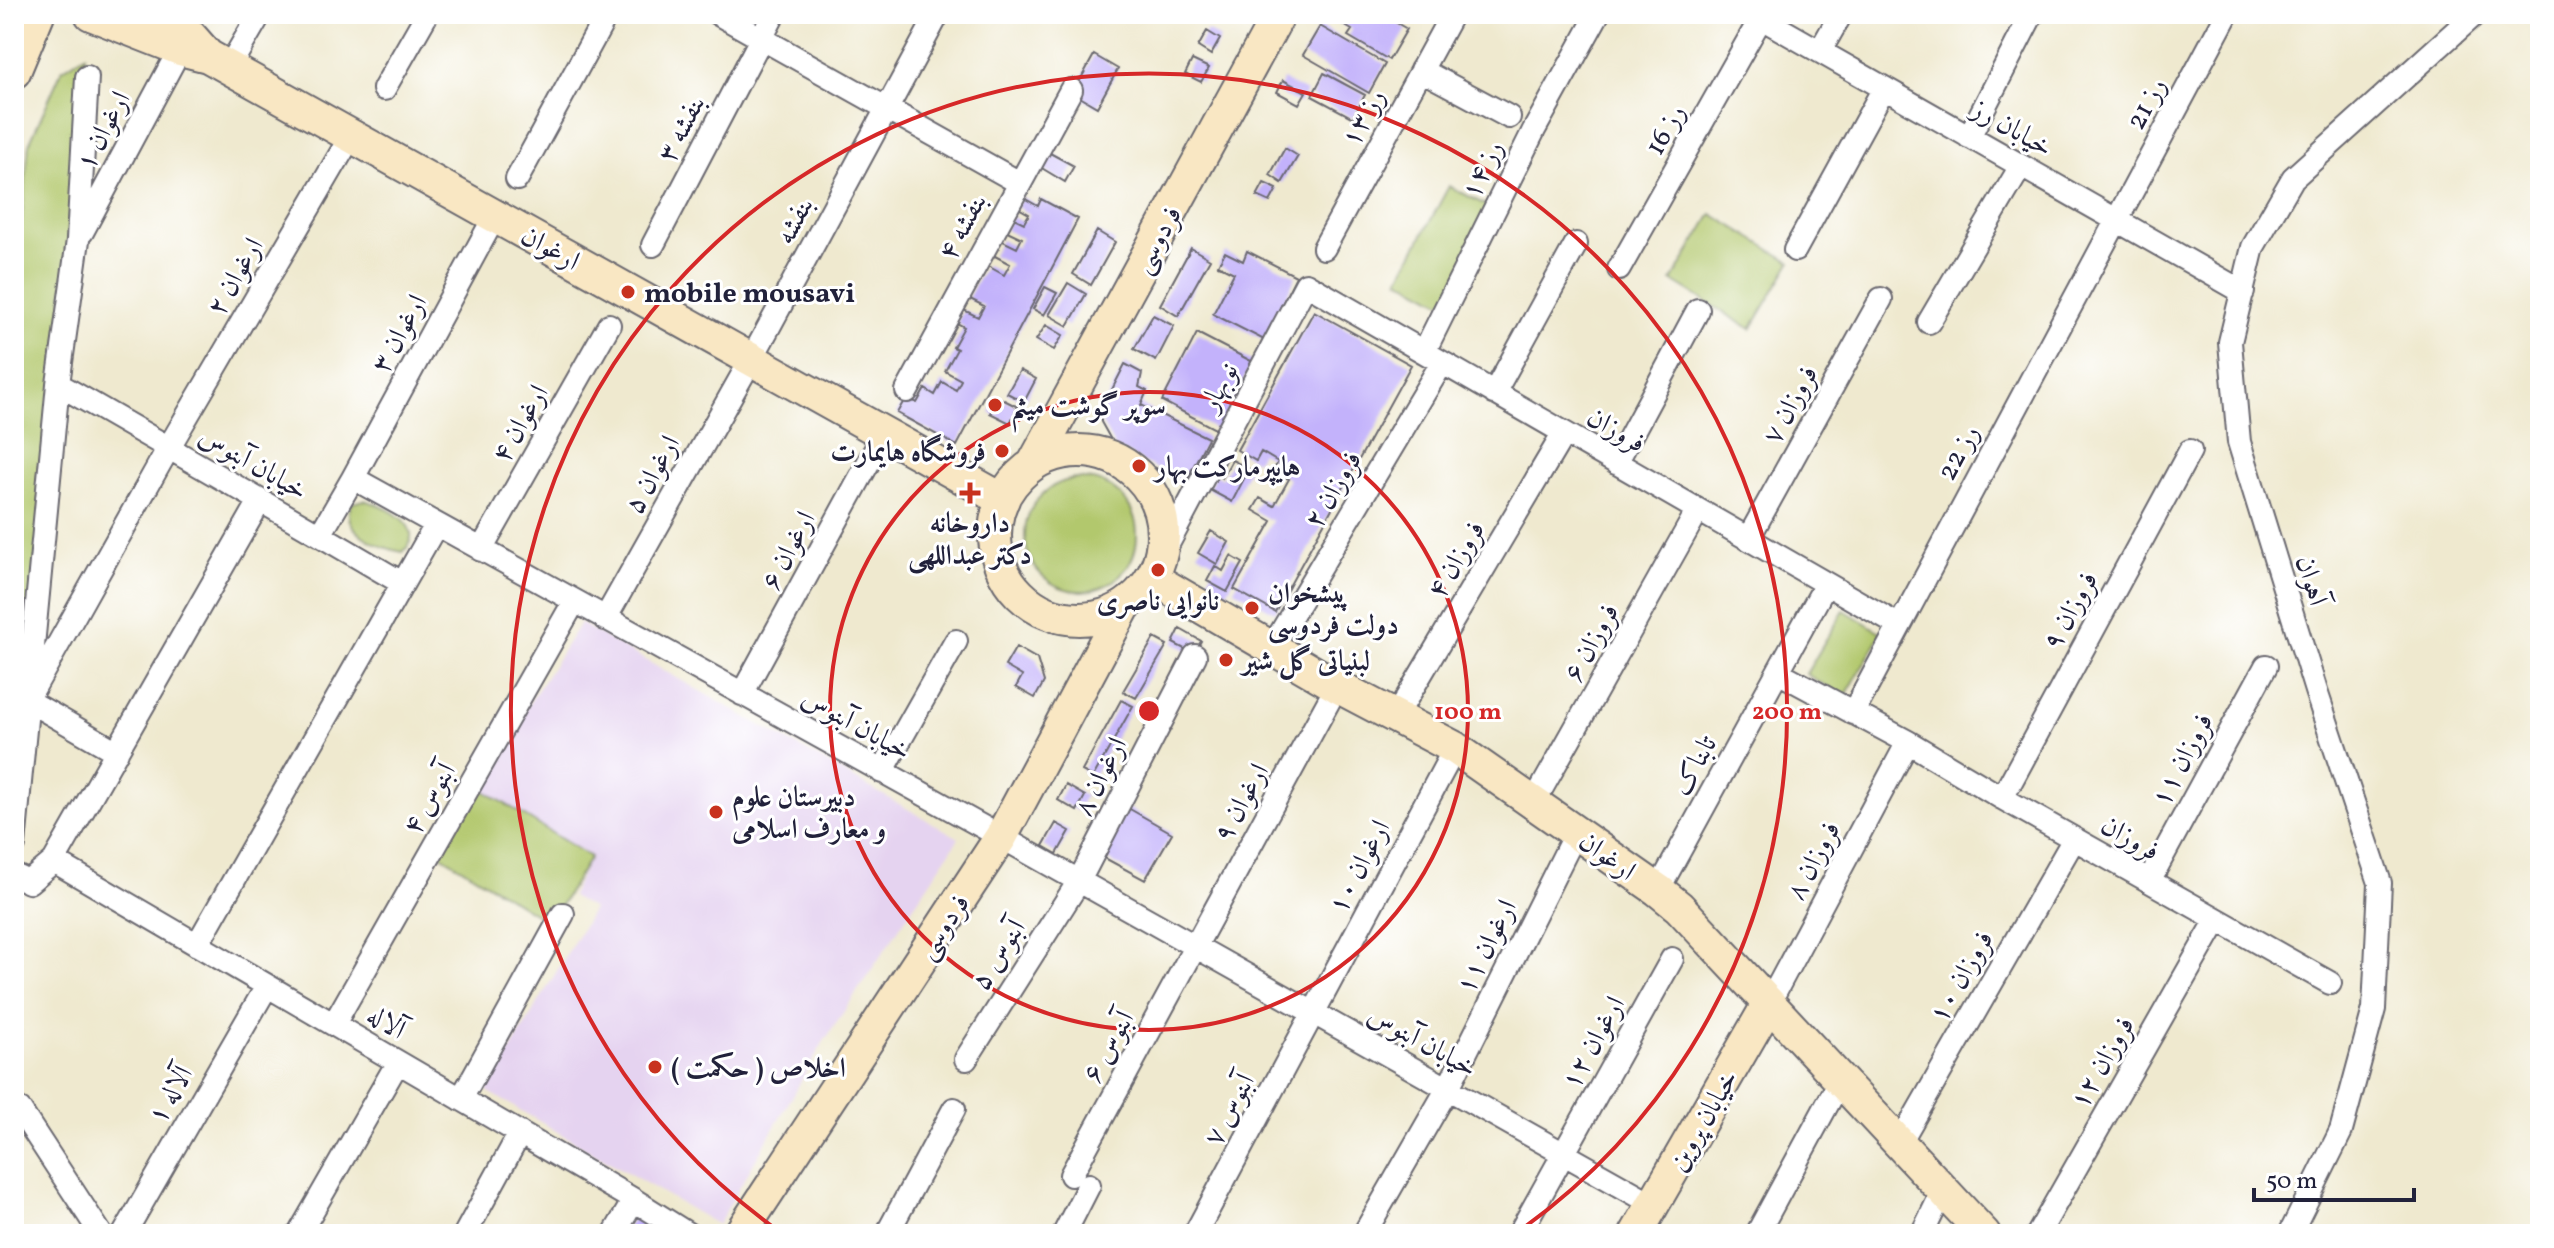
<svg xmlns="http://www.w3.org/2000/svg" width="2554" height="1248" font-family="Vollkorn,Amiri,serif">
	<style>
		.built { fill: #e5d3f0 }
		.green { fill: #b2c86d; stroke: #6a7554; stroke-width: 2 }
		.building { fill: #c3b2fb }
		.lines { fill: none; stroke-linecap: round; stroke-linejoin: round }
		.street-casing { stroke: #6a686f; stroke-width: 26 }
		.secondary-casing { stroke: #6a686f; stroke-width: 36 }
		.street { stroke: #fff; stroke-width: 22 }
		.secondary { stroke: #f9e7c3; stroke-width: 32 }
		.ring { fill: none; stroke: #d62828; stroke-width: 4 }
		.poi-dot { fill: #c8321e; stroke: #fff; stroke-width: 3 }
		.labels { text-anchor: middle; stroke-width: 6; stroke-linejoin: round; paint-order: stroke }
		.street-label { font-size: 28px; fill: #22223b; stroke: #fff }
		.poi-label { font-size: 28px; font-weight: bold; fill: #22223b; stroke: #fff; text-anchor: start }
		.centre { fill: #d62828; stroke: #fff; stroke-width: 4 }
		.ring-label { font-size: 24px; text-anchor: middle; font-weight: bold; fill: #d62828; stroke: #fff; stroke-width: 6; stroke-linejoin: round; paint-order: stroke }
	</style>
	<rect width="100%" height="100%" fill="#fff"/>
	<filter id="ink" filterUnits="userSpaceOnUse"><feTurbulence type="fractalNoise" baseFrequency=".0125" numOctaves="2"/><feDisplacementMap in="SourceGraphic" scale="16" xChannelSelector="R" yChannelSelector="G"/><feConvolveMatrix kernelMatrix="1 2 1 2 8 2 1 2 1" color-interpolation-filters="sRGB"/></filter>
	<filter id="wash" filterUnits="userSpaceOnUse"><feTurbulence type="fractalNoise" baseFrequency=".006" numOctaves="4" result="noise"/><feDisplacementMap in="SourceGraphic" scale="32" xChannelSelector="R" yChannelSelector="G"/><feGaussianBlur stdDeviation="1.8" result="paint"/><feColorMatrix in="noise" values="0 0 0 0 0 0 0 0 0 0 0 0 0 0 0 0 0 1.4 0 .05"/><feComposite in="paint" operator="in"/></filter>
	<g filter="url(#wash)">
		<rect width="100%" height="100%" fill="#efe9cf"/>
		<!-- built -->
		<path class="built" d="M580,623L959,838L823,1043L718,1225L487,1091L593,909L571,896L590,857L477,786Z"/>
		<!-- green -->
		<path class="green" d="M85,55L64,286L14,768V294L29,144L62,70Z
			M1449,186L1493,209L1443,303L1399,279Z
			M1712,214L1791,262L1751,329L1672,281Z
			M1025 535a56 56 0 1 1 112 0a56 56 0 1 1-112 0Z
			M364,500C386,506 429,527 403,552C381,549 337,530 352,503Z
			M1844,610L1882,633L1845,697L1806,674Z
			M477,786L590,857L550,923L436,852Z"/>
		<g id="blocks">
			<!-- building -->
			<path class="building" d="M1325,14H1381L1407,29L1389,60L1348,36L1352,30Z
				M1320,26L1385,64L1369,93L1303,55Z
				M1207,31L1220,39L1211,55L1198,47Z
				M1094,55L1118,69L1097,107L1073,93Z
				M1192,60L1209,68L1201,82L1185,74Z
				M1324,73L1365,95L1353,118L1312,96Z
				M1283,80L1306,92L1299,104L1277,92Z
				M1285,148L1298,156L1282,183L1270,175Z
				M1048,152L1074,166L1065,182L1040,167Z
				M1264,183L1277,189L1270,202L1257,196Z
				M1022,197L1038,206L1041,199L1078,219L957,446L897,413L906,397L917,403L925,389L935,395L942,382L956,390L961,380L945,371L957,349L953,347L964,327L957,323L964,310L978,317L984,306L968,298L986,265L1004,275L1010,264L993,255L1001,240L1017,248L1022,238L1005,230L1012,217L1024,223L1029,214L1017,207Z
				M1097,231L1115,242L1091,285L1073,274Z
				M1191,248L1210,259L1178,316L1160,305Z
				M1247,251L1296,276L1264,340L1213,314L1234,273L1218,265L1225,252L1243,261Z
				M1068,283L1086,294L1068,326L1049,315Z
				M1045,287L1057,293L1044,315L1033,309Z
				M1314,311L1411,365L1275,612L1234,589L1272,521L1253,510L1260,498L1274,506L1289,479L1273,471L1278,462L1261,452L1256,461L1237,450Z
				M1153,315L1174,326L1156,361L1134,349Z
				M1046,325L1063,335L1054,350L1036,340Z
				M1197,333L1253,362L1217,430L1162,401Z
				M1125,364L1142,373L1139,387L1147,391L1141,405L1208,438L1185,483L1115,447L1101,422V411Z
				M1020,370L1036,379L1024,402L1007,393Z
				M998,397L1018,407L1010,423L990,413Z
				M1232,460L1249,469L1232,502L1208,489L1216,474L1222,478Z
				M1211,531L1229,542L1217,564L1198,553Z
				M1231,556L1243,563L1227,592L1207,581L1215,566L1223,571Z
				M1180,629L1201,641L1194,654L1173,643Z
				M1154,638L1167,645L1136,698L1123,691Z
				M1016,647L1037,659L1044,682L1035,698L1016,687L1022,676L1005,666Z
				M1121,700L1133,706L1093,777L1082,771Z
				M1066,785L1085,796L1077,811L1058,800Z
				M1128,808L1172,833L1145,880L1101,856Z
				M1056,823L1070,831L1057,854L1043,846Z
				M636,1215L642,1216L671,1234H622Z"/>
		</g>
	</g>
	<g filter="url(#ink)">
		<use href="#blocks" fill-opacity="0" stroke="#6a686f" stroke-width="2"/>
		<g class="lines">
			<defs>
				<path id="street" d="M718,14L1018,182
					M1754,14L2243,292
					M1820,51L1841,14
					M229,67L260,14
					M1421,70L1509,117
					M384,89L427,14
					M1969,137L2032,14
					M517,179L607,14
					M82,232L180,49
					M653,245L774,14
					M1324,248L1452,14
					M1795,250L1884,88
					M1619,269L1761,18
					M1929,322L2021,166
					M1424,352L1534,130L1598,14
					M58,384L320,535L353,478L1001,837L1653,1204
					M907,391L1071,90
					M1494,393L1576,244
					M1616,463L1698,310
					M353,478L495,216
					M320,535L402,583
					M1748,539L1881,299
					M481,550L609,325
					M1160,559L1306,284L1898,625
					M605,619L751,360L938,14
					M1273,646L1442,363
					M1778,672L1908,742L2002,798L2330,983
					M31,693L169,447L351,136
					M742,694L884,434
					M27,700L117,752
					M1853,713L2227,14
					M1396,716L1564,433
					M882,772L956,641
					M2002,798L2190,451
					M1534,802L1698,510
					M14,845L58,384L78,240L87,77
					M54,861L634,1200L688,1234
					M14,875L29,882L54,861L260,501
					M2149,881L2266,666
					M1658,890L1826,584
					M197,945L436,525
					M1768,1005L1908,742
					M334,1024L574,602
					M966,1059L1079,881L1195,656
					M461,1099L563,914
					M14,1108L20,1110L101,1234
					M1899,1144L2074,839
					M1071,1175L1337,686
					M124,1234L267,986
					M299,1234L398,1062
					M465,1234L520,1133
					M614,1234L634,1200
					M887,1234L954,1109
					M1064,1234L1089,1185
					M1195,1234L1455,748
					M1364,1234L1448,1088L1576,832
					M1519,1234L1672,959
					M1757,1234L1840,1081
					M1922,1234L1943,1191
					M2038,1234L2217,920
					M2290,1234L2341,1131L2374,1009L2380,883L2316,691L2239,442L2230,342L2253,247L2293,178L2475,14"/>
				<path id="secondary" d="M91,14L180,49L208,56L1003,500
					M171,14L208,56
					M14,72L38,14
					M995 535a84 84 0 1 1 168 0a84 84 0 1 1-168 0Z
					M1034,463L1279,14
					M1152,578L1337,686L1455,748L1658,890L1679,907L1984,1234
					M740,1234L1001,837L1124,607
					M1636,1234L1768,1005"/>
			</defs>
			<!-- street casing -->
			<use href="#street" class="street-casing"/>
			<!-- secondary casing -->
			<use href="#secondary" class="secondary-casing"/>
			<!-- street -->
			<use href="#street" class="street"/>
			<!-- secondary -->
			<use href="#secondary" class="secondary"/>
		</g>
	</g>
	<!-- distance rings -->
	<g class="ring">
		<circle cx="1149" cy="711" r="319"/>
		<path d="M783 1234A638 638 0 1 1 1515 1234"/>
	</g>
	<!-- markers -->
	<g class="poi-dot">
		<circle cx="628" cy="292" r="8"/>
		<circle cx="995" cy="405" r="8"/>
		<circle cx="1002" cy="451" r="8"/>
		<circle cx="1139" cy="466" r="8"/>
		<path d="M966 481h8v8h8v8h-8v8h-8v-8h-8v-8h8z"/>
		<circle cx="1158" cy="570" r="8"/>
		<circle cx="1252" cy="608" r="8"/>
		<circle cx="1226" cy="660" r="8"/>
		<circle cx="716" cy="812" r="8"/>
		<circle cx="655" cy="1067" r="8"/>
	</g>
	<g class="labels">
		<!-- street labels -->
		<g class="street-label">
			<text transform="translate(2145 103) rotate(-62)" y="10">رز 21</text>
			<text transform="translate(1362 117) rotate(-61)" y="10">رز ۱۳</text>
			<text transform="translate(2013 127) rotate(30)" y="10">خیابان رز</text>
			<text transform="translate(680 128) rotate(-63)" y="10">بنفشه ۳</text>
			<text transform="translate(1664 129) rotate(-61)" y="10">رز 16</text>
			<text transform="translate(102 130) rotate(-62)" y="10">ارغوان ۱</text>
			<text transform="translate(1481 169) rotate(-64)" y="10">رز ۱۴</text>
			<text transform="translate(793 220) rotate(-62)" y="10">بنفشه</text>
			<text transform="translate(961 226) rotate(-62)" y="10">بنفشه ۴</text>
			<text transform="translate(1156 239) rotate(-61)" y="10">فردوسی</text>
			<text transform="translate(551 247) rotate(29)" y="10">ارغوان</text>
			<text transform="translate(234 276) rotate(-60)" y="10">ارغوان ۲</text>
			<text transform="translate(398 333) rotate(-61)" y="10">ارغوان ۳</text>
			<text transform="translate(1218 386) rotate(-62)" y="10">نوبهار</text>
			<text transform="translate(1789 404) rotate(-61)" y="10">فروزان ۷</text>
			<text transform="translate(519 423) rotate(-60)" y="10">ارغوان ۴</text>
			<text transform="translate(1617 429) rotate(30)" y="10">فروزان</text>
			<text transform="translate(1957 452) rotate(-62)" y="10">رز 22</text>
			<text transform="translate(254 462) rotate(30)" y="10">خیابان آبنوس</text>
			<text transform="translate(651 474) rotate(-61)" y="10">ارغوان ۵</text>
			<text transform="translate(1332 489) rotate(-59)" y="10">فروزان ۲</text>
			<text transform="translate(787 550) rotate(-62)" y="10">ارغوان ۶</text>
			<text transform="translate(1455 559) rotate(-59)" y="10">فروزان ۴</text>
			<text transform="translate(2313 580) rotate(73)" y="10">آهوان</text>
			<text transform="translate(2069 610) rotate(-61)" y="10">فروزان ۹</text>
			<text transform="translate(1590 642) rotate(-61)" y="10">فروزان ۶</text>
			<text transform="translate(857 723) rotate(29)" y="10">خیابان آبنوس</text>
			<text transform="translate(2181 759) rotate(-62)" y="10">فروزان ۱۱</text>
			<text transform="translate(1693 765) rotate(-61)" y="10">تابناک</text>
			<text transform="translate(1099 776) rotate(-63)" y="10">ارغوان ۸</text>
			<text transform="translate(428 798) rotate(-60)" y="10">آبنوس ۴</text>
			<text transform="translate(1240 802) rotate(-61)" y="10">ارغوان ۹</text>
			<text transform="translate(2131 837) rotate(30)" y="10">فروزان</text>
			<text transform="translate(1608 855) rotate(36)" y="10">ارغوان</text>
			<text transform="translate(1812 860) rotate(-62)" y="10">فروزان ۸</text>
			<text transform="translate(1358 866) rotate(-62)" y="10">ارغوان ۱۰</text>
			<text transform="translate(942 926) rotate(-56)" y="10">فردوسی</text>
			<text transform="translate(1485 946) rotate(-63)" y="10">ارغوان ۱۱</text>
			<text transform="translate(997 954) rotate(-58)" y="10">آبنوس ۵</text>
			<text transform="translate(1960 976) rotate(-60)" y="10">فروزان ۱۰</text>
			<text transform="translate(387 1021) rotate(30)" y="10">آلاله</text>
			<text transform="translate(1423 1040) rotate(29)" y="10">خیابان آبنوس</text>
			<text transform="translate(1592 1042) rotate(-61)" y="10">ارغوان ۱۲</text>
			<text transform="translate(1107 1046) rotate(-61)" y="10">آبنوس ۶</text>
			<text transform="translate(2101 1062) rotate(-60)" y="10">فروزان ۱۲</text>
			<text transform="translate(169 1094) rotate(-60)" y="10">آلاله ۱</text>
			<text transform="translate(1228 1109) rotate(-62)" y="10">آبنوس ۷</text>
			<text transform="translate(1702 1120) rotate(-60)" y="10">خیابان پروین</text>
		</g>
		<!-- poi labels -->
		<g class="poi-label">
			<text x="644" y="302">mobile mousavi</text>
			<text x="1011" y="415">سوپر گوشت میثم</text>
			<text x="986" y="461" text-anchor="end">فروشگاه هایمارت</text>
			<text x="1155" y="476">هایپرمارکت بهار</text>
			<text x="970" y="532" text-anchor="middle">داروخانه<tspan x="970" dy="32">دکتر عبداللهی</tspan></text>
			<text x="1268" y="602">پیشخوان<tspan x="1268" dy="32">دولت فردوسی</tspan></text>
			<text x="1158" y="610" text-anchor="middle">نانوایی ناصری</text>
			<text x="1242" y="670">لبنیاتی گل شیر</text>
			<text x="732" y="806">دبیرستان علوم<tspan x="732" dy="32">و معارف اسلامی</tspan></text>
			<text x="671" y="1077">اخلاص ( حکمت )</text>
		</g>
	</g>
	<circle cx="1149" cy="711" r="12" class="centre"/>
	<g class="ring-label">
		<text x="1468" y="719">100 m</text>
		<text x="1787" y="719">200 m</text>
	</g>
	<!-- margin -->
	<rect width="2554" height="1248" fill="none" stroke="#fff" stroke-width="48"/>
	<!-- scale -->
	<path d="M2254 1188v12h160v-12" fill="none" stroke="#22223b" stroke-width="4"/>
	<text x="2266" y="1188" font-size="24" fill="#22223b" stroke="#ffffff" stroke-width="6" paint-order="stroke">50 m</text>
</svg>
